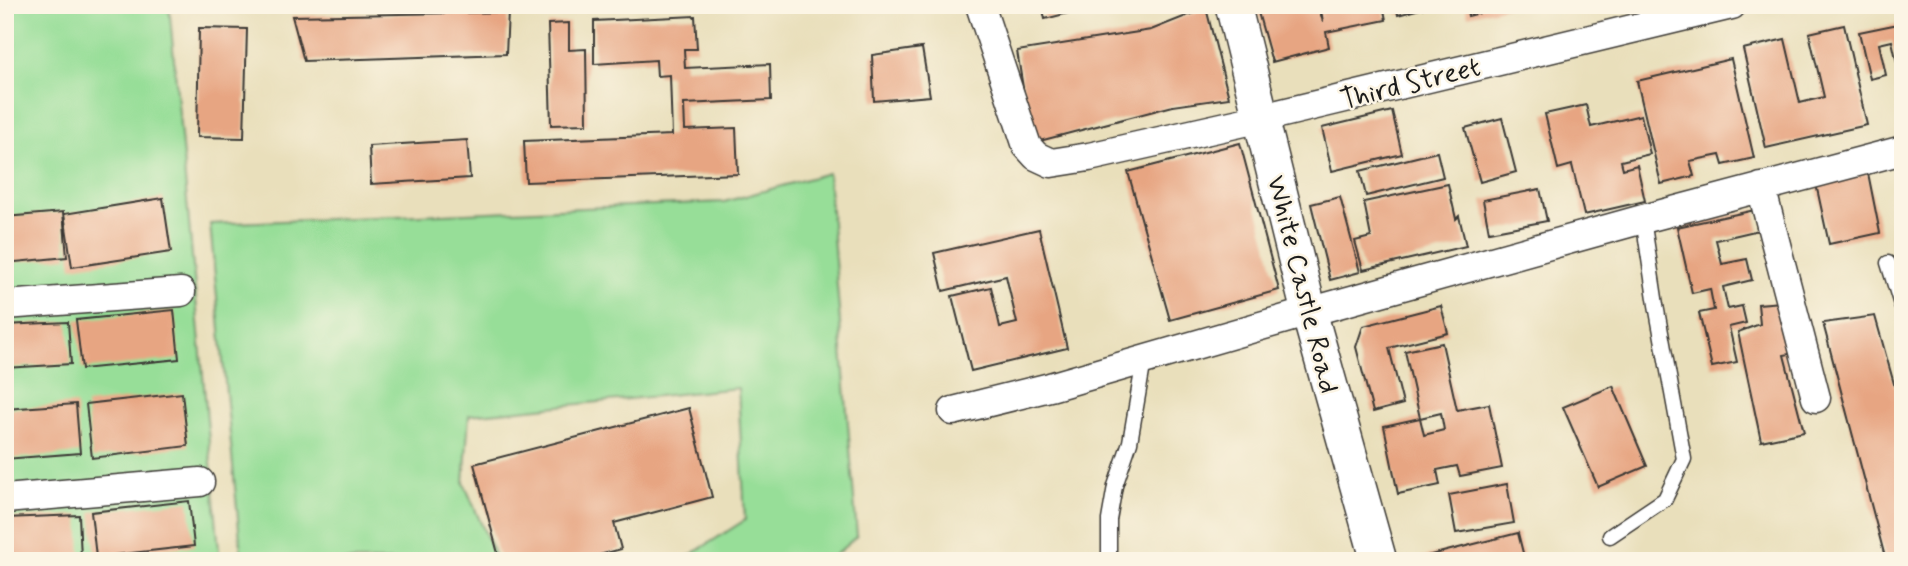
<svg xmlns="http://www.w3.org/2000/svg" width="1908" height="566" font-family="Mynerve,sans-serif">
	<style>
		.green { fill: #97de98; stroke: #5a7d5a; stroke-width: 2 }
		.building { fill: #e7a582 }
		.lines { fill: none; stroke-linecap: round; stroke-linejoin: round }
		.service-casing { stroke: #3b3934; stroke-width: 17 }
		.minor-casing { stroke: #3b3934; stroke-width: 31 }
		.tertiary-casing { stroke: #3b3934; stroke-width: 38 }
		.service { stroke: #fff; stroke-width: 14 }
		.minor { stroke: #fff; stroke-width: 28 }
		.tertiary { stroke: #fff; stroke-width: 35 }
		.labels { text-anchor: middle; stroke-width: 5; stroke-linejoin: round; paint-order: stroke }
		.street-label { font-size: 28px; fill: #1c1c1c; stroke: #fcf5e5 }
	</style>
	<rect width="100%" height="100%" fill="#fcf5e5"/>
	<filter id="ink" filterUnits="userSpaceOnUse"><feTurbulence type="fractalNoise" baseFrequency=".0143" numOctaves="2"/><feDisplacementMap in="SourceGraphic" scale="14" xChannelSelector="R" yChannelSelector="G"/><feConvolveMatrix kernelMatrix="1 2 1 2 8 2 1 2 1" color-interpolation-filters="sRGB"/></filter>
	<filter id="wash" filterUnits="userSpaceOnUse"><feTurbulence type="fractalNoise" baseFrequency=".00686" numOctaves="4" result="noise"/><feDisplacementMap in="SourceGraphic" scale="28" xChannelSelector="R" yChannelSelector="G"/><feGaussianBlur stdDeviation="1.57" result="paint"/><feColorMatrix in="noise" values="0 0 0 0 0 0 0 0 0 0 0 0 0 0 0 0 0 1.4 0 .05"/><feComposite in="paint" operator="in"/></filter>
	<g filter="url(#wash)">
		<rect width="100%" height="100%" fill="#e9dfbb"/>
		<!-- green -->
		<path class="green" d="M5,5H169L220,561H5Z
			M828,173L857,536L828,561H681L745,520L738,388L469,415L464,483L497,561H242L210,224L724,202Z"/>
		<g id="blocks">
			<!-- building -->
			<path class="building" d="M1042,5H1096V6L1045,19Z
				M1256,5H1318L1323,22L1320,5H1383L1386,20L1326,32L1329,47L1272,62Z
				M1396,5H1430L1431,6L1398,15Z
				M1465,5H1509V6L1468,16Z
				M1206,8L1229,98L1173,106L1032,143L1017,51L1151,30Z
				M508,12L506,54L304,61L292,16Z
				M695,16L697,49H684L685,68L770,64L771,100L684,104L685,130L736,128L738,174L526,182L524,141L672,135L670,75L657,76L656,60L594,64V21Z
				M569,23V50L586,49L587,124L551,125L548,24Z
				M1903,23V71L1899,72L1892,41L1879,44L1886,75L1870,79L1859,32Z
				M1844,25L1867,125L1766,148L1743,49L1785,39L1800,103L1824,97L1809,33Z
				M199,28L247,29L244,138L197,137Z
				M922,48L930,96L874,101L872,55Z
				M1731,59L1754,158L1723,165L1720,155L1690,161L1694,176L1661,184L1637,81Z
				M1586,105L1591,127L1641,115L1650,154L1621,161L1623,169L1637,165L1645,201L1584,215L1572,165L1558,169L1545,114Z
				M1392,111L1402,154L1332,171L1322,128Z
				M1502,118L1516,172L1480,182L1465,128Z
				M467,140L470,178L371,184L369,146Z
				M1240,143L1279,290L1170,320L1128,172Z
				M1437,152L1443,177L1366,196L1360,171Z
				M1868,173L1880,233L1829,244L1816,184Z
				M1448,184L1456,219L1459,216L1466,246L1363,270L1355,241L1371,237L1364,202Z
				M1540,189L1547,221L1489,232L1483,200Z
				M1340,197L1360,272L1330,280L1311,204Z
				M163,198L171,252L72,267L64,214Z
				M1755,210L1759,230L1716,240L1722,264L1747,259L1752,280L1723,287L1728,309L1742,306L1746,323L1729,327L1737,362L1712,367L1699,313L1714,310L1710,289L1692,293L1677,227Z
				M63,212L67,257L5,263V217Z
				M1039,229L1067,348L971,371L952,296L991,287L1000,327L1017,323L1006,276L943,291L934,253Z
				M1782,302L1795,353L1784,355L1804,432L1761,441L1738,332L1760,324L1758,304Z
				M1441,306L1448,333L1389,348L1403,404L1373,412L1356,347L1363,326Z
				M174,310L179,359L82,369L76,320Z
				M1875,316L1903,416V561H1886L1823,323Z
				M68,322L71,364L5,368V325Z
				M1442,343L1457,410L1489,404L1502,468L1460,476L1457,466L1437,470L1440,485L1398,494L1384,426L1420,418L1424,435L1444,430L1441,413L1420,418L1405,351Z
				M1613,386L1647,466L1598,487L1563,407Z
				M182,393L188,446L92,458L86,404Z
				M76,404L80,453L5,459V409Z
				M689,408L712,497L614,523L621,549L578,561H500L474,464Z
				M1507,484L1514,523L1456,533L1449,495Z
				M189,501L194,546L96,557L91,512Z
				M79,515L81,558L5,561V518Z
				M1518,533L1525,561H1420L1419,558Z"/>
		</g>
	</g>
	<g filter="url(#ink)">
		<use href="#blocks" fill-opacity="0" stroke="#3b3934" stroke-width="2"/>
		<g class="lines">
			<defs>
				<path id="service" d="M1888,263L1903,311
					M1610,536L1665,499L1684,459L1656,305L1643,219
					M1109,561V520L1115,486L1130,442L1144,360"/>
				<path id="minor" d="M981,8L1027,146L1036,156L1051,163L1089,157L1262,118L1732,5
					M1761,187L1816,398
					M5,305L181,292
					M953,411L1050,387L1309,312L1643,219L1903,150
					M5,499L200,482"/>
				<path id="tertiary" d="M1233,5L1309,312L1379,561"/>
			</defs>
			<!-- service casing -->
			<use href="#service" class="service-casing"/>
			<!-- minor casing -->
			<use href="#minor" class="minor-casing"/>
			<!-- tertiary casing -->
			<use href="#tertiary" class="tertiary-casing"/>
			<!-- service -->
			<use href="#service" class="service"/>
			<!-- minor -->
			<use href="#minor" class="minor"/>
			<!-- tertiary -->
			<use href="#tertiary" class="tertiary"/>
		</g>
	</g>
	<g class="labels">
		<!-- street labels -->
		<g class="street-label">
			<text transform="translate(1410 82) rotate(-14)" y="10">Third Street</text>
			<text transform="translate(1304 284) rotate(76)" y="10">White Castle Road</text>
		</g>
	</g>
	<!-- margin -->
	<rect width="1908" height="566" fill="none" stroke="#fcf5e5" stroke-width="28"/>
</svg>
